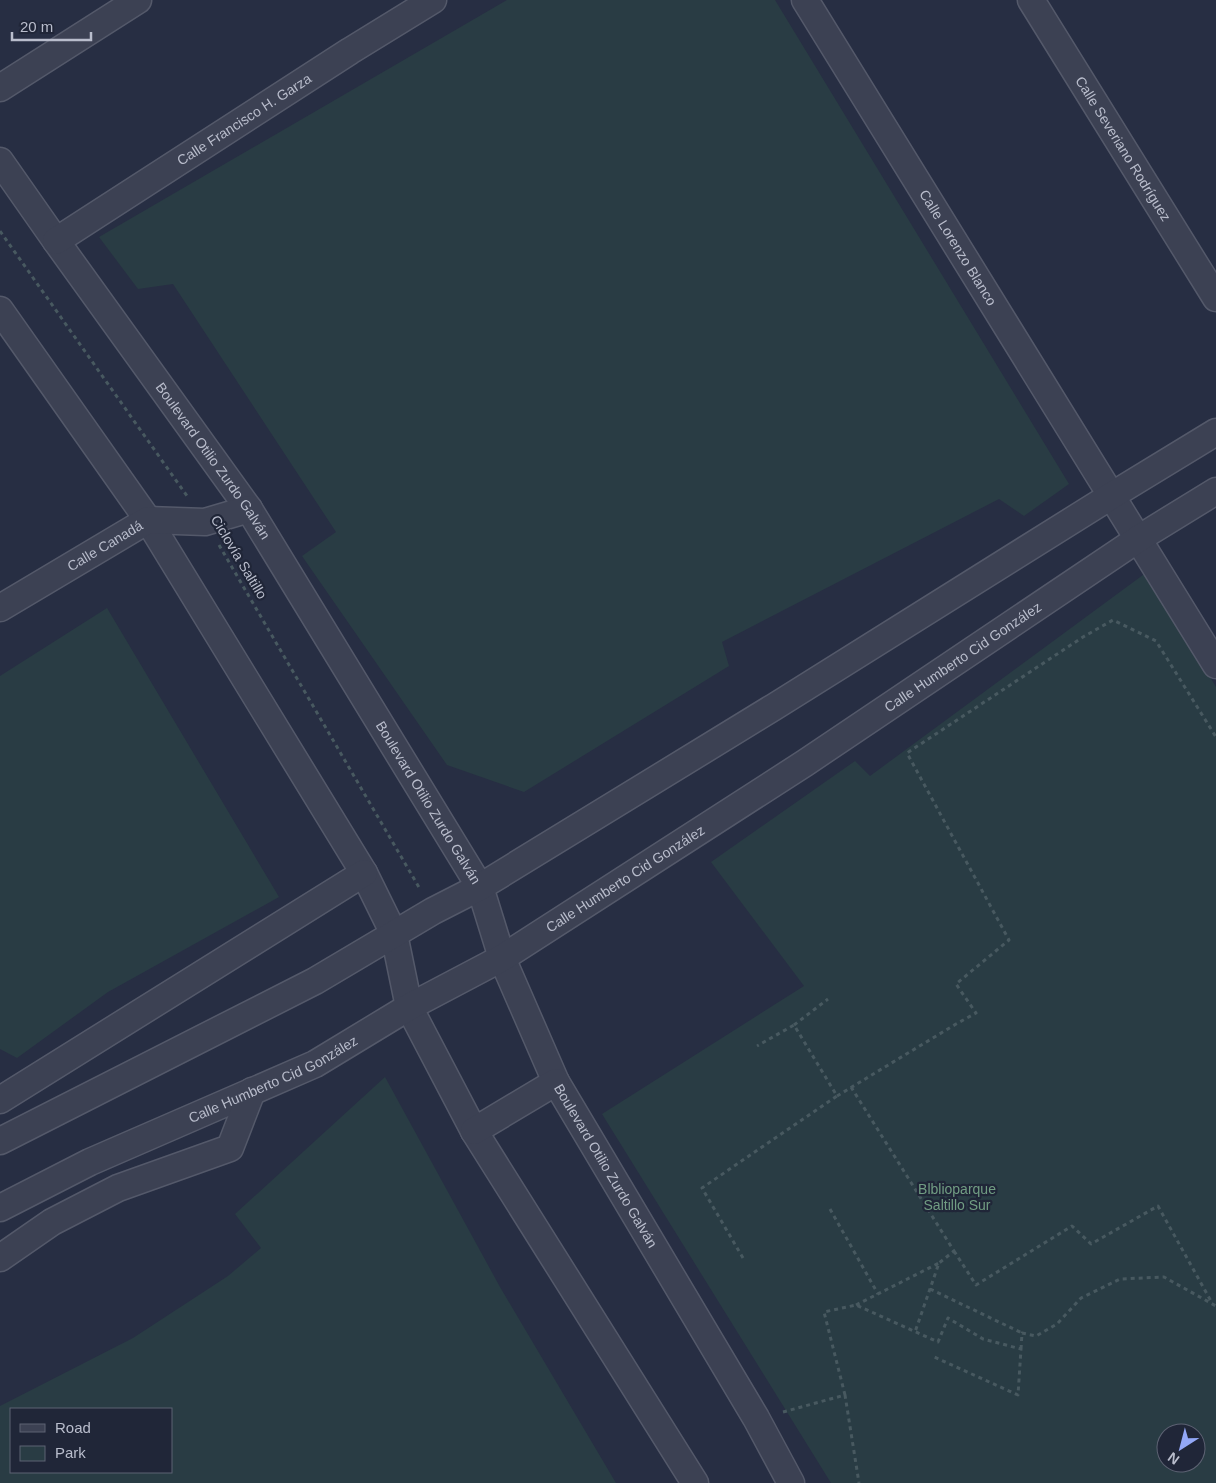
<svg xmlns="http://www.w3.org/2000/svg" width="1216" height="1483" font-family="Helvetica,sans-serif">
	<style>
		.green { fill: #293c44; fill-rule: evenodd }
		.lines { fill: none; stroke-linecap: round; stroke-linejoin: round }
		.minor-casing { stroke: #54596a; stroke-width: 29 }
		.path { stroke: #485960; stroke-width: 3; stroke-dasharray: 4 4; stroke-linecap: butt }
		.minor { stroke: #3c4153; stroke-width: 26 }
		.labels { text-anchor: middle; stroke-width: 4.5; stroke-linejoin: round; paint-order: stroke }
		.street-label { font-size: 14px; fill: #b9bdcc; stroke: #202638 }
		.park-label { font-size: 14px; fill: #719d83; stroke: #202638 }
	</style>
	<rect width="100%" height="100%" fill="#272e43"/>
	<!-- green -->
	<path class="green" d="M507,0H775L1069,484L1024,516L999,499L722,642L729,666L524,792L447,765L302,556L336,532L173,284L138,289L99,237Z
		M1147,572L1216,687V1483H831L602,1114L804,986L711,862L855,761L870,776ZM1166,1433H1196V1463H1166Z
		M107,608L279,897L108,992L17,1058L0,1049V676Z
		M385,1077L500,1287L616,1483H0V1406L133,1338L228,1276L261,1248L235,1214ZM11,1409H171V1472H11Z"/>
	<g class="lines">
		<defs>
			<g id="minor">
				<path id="s1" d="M805,0L1216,665"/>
				<path id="s2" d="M1031,0L1216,298"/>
				<path d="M0,88L138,0"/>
				<path id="s3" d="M0,161L56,241L249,509L480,887L502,958L556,1082L756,1418L791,1483"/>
				<path id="s4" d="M56,241L350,51L433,0"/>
				<path d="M0,310L148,520L364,873L394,934L409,1007L474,1131L695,1483"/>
				<path id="s5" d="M0,608L148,520L205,522L249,509"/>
				<path d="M0,1100L364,873"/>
				<path d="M474,1131L556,1082"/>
				<path d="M0,1141L315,981L433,911L480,887L774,707L1111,496L1216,432"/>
				<path id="s6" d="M0,1208L90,1162L315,1064L409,1007L502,958L805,763L1138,539L1216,491"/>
				<path d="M0,1258L52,1222L118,1188L230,1148L252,1091"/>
			</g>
		</defs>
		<!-- minor casing -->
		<use href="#minor" class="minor-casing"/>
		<!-- path -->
		<path class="path" d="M0,231L187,496
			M219,545L420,889
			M794,1025L828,999
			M851,1087L954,1251L939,1263
			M837,1096L956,1024L976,1013L956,984L1009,940L907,753L1083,637L1113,620L1156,641L1216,737
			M830,1209L878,1294
			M954,1251L976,1285L1072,1226L1091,1244L1158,1206L1212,1303
			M743,1258L702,1188L837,1096L794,1025L757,1046
			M930,1289L1022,1333
			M856,1305L939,1263L915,1332
			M1021,1349L1022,1333L1036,1336L1057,1324L1081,1298L1120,1279L1164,1277L1216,1306
			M845,1395L824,1312L856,1305L938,1342L948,1318L983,1339L1021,1349L1018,1395L932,1356
			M783,1412L845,1395L859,1483"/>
		<!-- minor -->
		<use href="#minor" class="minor"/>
	</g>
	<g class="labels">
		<!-- street labels -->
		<g class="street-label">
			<text dy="5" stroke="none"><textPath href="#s4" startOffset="224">Calle Francisco H. Garza</textPath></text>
			<text dy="5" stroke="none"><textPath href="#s2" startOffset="175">Calle Severiano Rodríguez</textPath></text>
			<text dy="5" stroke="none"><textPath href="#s1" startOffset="291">Calle Lorenzo Blanco</textPath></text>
			<text dy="5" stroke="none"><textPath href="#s3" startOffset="368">Boulevard Otilio Zurdo Galván</textPath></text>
			<text dy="5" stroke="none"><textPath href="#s5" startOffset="122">Calle Canadá</textPath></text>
			<text transform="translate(239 557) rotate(59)" y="5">Ciclovía Saltillo</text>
			<text dy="5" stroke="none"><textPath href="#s6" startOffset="1112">Calle Humberto Cid González</textPath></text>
			<text dy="5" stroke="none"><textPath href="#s3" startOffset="772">Boulevard Otilio Zurdo Galván</textPath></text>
			<text dy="5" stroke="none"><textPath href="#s6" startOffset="708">Calle Humberto Cid González</textPath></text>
			<text dy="5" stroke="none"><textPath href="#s6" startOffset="302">Calle Humberto Cid González</textPath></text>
			<text dy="5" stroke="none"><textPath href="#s3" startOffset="1178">Boulevard Otilio Zurdo Galván</textPath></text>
		</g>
		<!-- park labels -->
		<g class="park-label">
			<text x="957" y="1194">Blblioparque<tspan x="957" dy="16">Saltillo Sur</tspan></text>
		</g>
	</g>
	<!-- legend -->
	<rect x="10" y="1408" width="162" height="65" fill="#202638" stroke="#5d6273"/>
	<rect x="20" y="1424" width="25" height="8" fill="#3c4153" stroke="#5d6273"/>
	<text x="55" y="1433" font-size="15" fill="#b9bdcc">Road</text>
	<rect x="20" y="1446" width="25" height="15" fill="#293c44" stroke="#5d6273"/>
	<text x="55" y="1458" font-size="15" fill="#b9bdcc">Park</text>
	<!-- north arrow -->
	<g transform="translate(1181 1448) rotate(216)"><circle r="24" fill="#202638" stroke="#5d6273"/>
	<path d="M0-4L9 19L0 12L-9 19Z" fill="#93a8f7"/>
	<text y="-8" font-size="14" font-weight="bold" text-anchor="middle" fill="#b9bdcc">N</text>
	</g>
	<!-- scale -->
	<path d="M12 32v8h79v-8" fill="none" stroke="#b9bdcc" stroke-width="2.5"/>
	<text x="20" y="32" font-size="15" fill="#b9bdcc" stroke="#202638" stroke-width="4" paint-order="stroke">20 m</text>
</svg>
